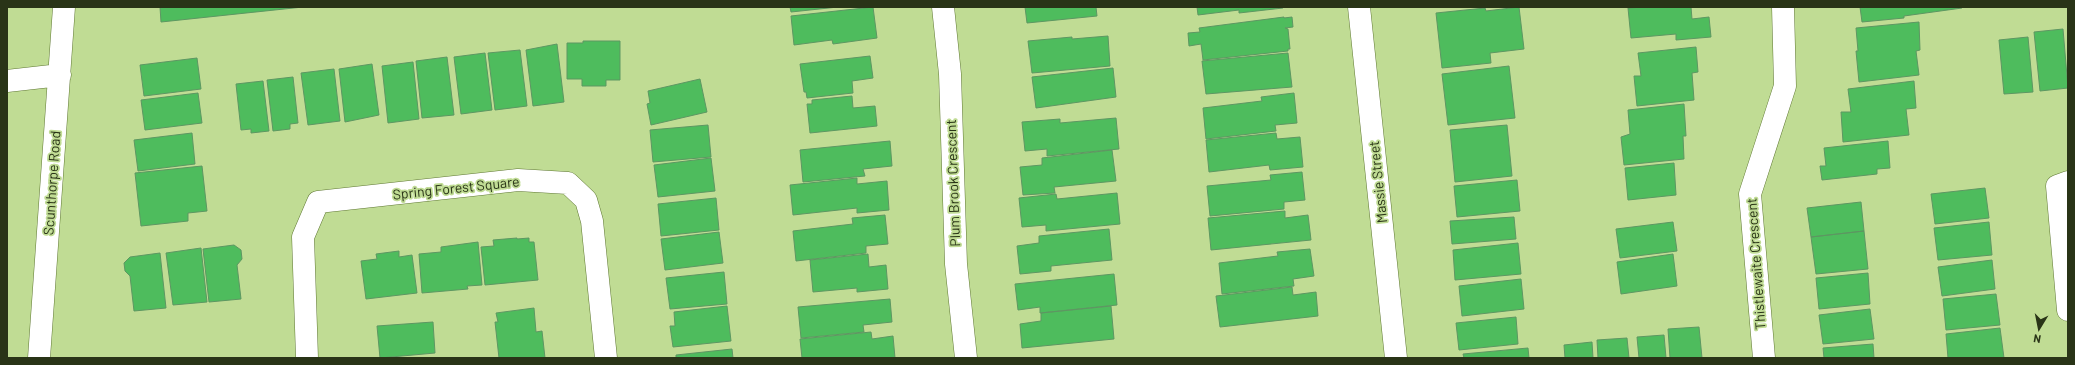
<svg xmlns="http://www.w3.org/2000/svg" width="2075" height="365" font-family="Barlow,sans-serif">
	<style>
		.building { fill: #4ebc5d; stroke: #5d9762 }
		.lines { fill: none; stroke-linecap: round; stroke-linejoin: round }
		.minor-casing { stroke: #5f7833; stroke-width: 23 }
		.minor { stroke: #fff; stroke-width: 22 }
		.labels { text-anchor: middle; stroke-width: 3.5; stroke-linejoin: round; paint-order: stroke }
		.street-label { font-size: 14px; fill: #293417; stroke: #c0dc94 }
	</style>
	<rect width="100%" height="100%" fill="#c0dc94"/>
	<!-- building -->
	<path class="building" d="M160,7H303L161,22Z
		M790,7H838L791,12Z
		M873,7L877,38L833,44L832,40L794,45L791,16Z
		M1025,7H1096L1097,16L1027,23Z
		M1197,7H1283V8L1239,13V10L1198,15Z
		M1519,7L1524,49L1490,53L1491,63L1442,68L1436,13L1485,8L1486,11Z
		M1644,7H1691L1692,19L1709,17L1711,37L1676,40V34L1631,38L1628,8Z
		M1860,7H1962V8L1904,16V18L1862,22Z
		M1284,17V18L1292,17L1293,27L1285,28L1288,29L1290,49H1288V51L1203,60L1201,44L1189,46L1188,33L1200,32L1199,28Z
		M1919,22L1920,50L1916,51L1919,75L1859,82L1856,51H1858L1856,28Z
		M2063,29L2068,88L2040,91L2034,32Z
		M1108,36L1110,66L1032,73L1028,41L1072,37V39Z
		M2028,37L2033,92L2004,94L1999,40Z
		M583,41H620V80H606V86H582V79H567V43H583Z
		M557,44L564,102L533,106L526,50Z
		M1696,47L1698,72L1692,73L1694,100L1637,106L1634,76H1641L1638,53Z
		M520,50L527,106L495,110L488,53Z
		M485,53L492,110L461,114L454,57Z
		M1288,53L1292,87L1206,94L1202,61Z
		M870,56L873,78L852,81L853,93L807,98L806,92H804L800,64Z
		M447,57L454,115L422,118L416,61Z
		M197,58L201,89L144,96L140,65Z
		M413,62L419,119L388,123L382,66Z
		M372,64L379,115L345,122L339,69Z
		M1509,66L1515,118L1448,125L1442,74Z
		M1113,68L1116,97L1036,108L1032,77Z
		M334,69L340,121L308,125L301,73Z
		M293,77L298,123L290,124V129L273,131L267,80Z
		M700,79L707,112L651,125L647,104L650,103L648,91Z
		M263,81L269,131L251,133V129L241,130L236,84Z
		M1914,81L1916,108L1906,109L1909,135L1843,142L1841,112H1851L1848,89Z
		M198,93L202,123L145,130L141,100Z
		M1294,93L1297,123L1275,125L1276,131L1206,139L1203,108L1262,101L1261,97Z
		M852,96L853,108L875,106L877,126L810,133L807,104H812V100Z
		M1684,104L1686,136H1683L1684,159L1624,165L1621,137L1630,134L1628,110Z
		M1116,118L1119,149L1047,156V149L1025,151L1022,122L1060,119V123Z
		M708,125L711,157L653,162L650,130Z
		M1507,125L1512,176L1455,182L1450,130Z
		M192,133L195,164L138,171L134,140Z
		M1276,133L1277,139L1300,137L1303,167L1270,170L1269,165L1209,172L1206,140Z
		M890,141L892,166L863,169L865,176L803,182L800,150Z
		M1888,141L1890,168L1877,169V174L1822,180L1820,166H1826L1824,148Z
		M1112,150L1116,181L1054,187L1055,193L1023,195L1020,167L1042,165V158Z
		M711,158L715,191L658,197L654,165Z
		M1674,163L1676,195L1628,200L1625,168Z
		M202,166L207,211L188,213V221L141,226L135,173Z
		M1302,172L1305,200L1284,202V209L1210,216L1207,186L1271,180L1270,175Z
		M857,178V184L887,181L889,210L857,213V208L793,215L790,185Z
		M1517,180L1520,211L1457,217L1454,186Z
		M1985,188L1989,218L1935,224L1931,194Z
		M1117,193L1120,224L1046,231V225L1022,227L1019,198L1056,194L1057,199Z
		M716,198L719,230L661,236L658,204Z
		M1861,202L1864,231L1811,237L1807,208Z
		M1285,211V218L1308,215L1311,240L1211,250L1208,218Z
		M885,215L888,244L866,246V253L796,261L793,231L853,224L852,218Z
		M1514,217L1516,239L1452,244L1450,221Z
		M1673,222L1677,251L1620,258L1616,229Z
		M1989,222L1992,255L1938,260L1934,228Z
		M1109,229L1112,260L1051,266V271L1020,274L1017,246L1039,243V236Z
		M1864,231L1868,269L1816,274L1811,237Z
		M719,232L723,263L665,270L661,239Z
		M517,238V239L529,238V242H534L538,280L485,285L481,247L494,246L493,240Z
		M478,242L482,285L467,286L468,289L422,293L419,254L441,252V247Z
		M1518,243L1521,274L1455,280L1453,250Z
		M234,245L241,250L242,259L237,265L241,299L209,302L203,249Z
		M201,248L207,302L173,305L166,253Z
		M1310,249L1314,276L1293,279L1294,286L1222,294L1219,263L1278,256L1277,252Z
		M399,251V257L412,255L417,293L366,299L361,261L377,259L376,254Z
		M160,253L166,308L134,311L130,276L125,271L124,263L130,257Z
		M868,254L869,267L886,265L888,289L857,292V288L813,292L810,260Z
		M1673,254L1677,286L1621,294L1617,262Z
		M1992,260L1995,289L1942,296L1938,267Z
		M724,272L727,304L670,309L666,278Z
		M1868,273L1870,304L1819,309L1816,278Z
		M1114,274L1117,305L1040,313V307L1018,310L1015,284Z
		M1521,279L1524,309L1462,316L1459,286Z
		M1292,287L1293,295L1316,292L1318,316L1220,327L1216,296Z
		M1996,294L2000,325L1946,330L1943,299Z
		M890,299L892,322L863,325L864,332L801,338L798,307Z
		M727,306L731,341L673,347L670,326H675L674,312Z
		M1111,306L1114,339L1022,348L1020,324L1041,321V313Z
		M534,308L536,332L542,331L545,358H499L495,322H498L496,313Z
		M1870,309L1874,339L1823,344L1819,315Z
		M1516,317L1518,344L1459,350L1456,323Z
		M433,322L435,353L380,358L377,326Z
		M1699,327L1702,358H1670L1668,329Z
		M2000,328L2004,358H1948L1946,334Z
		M871,332L872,339L893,336L895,358H802L800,339Z
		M1664,335L1666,358H1639L1637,337Z
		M1627,338L1629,358H1598L1597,340Z
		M1592,342L1593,358H1565L1564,345Z
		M1873,344L1874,358H1824L1823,348Z
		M1528,348L1529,358H1464L1463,354Z
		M732,349L733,358H676V355Z"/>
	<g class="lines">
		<defs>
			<path id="minor" d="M943,7L950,74L956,264L966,358
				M1359,7L1396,358
				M7,81L60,75
				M2068,182L2057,186L2068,310
				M39,358L64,7
				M307,358L303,237L318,202L518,180L568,183L586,200L592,221L606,358
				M1764,358L1750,194L1785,86L1783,7"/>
		</defs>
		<!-- minor casing -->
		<use href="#minor" class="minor-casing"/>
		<!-- minor -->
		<use href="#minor" class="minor"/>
	</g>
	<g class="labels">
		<!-- street labels -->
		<g class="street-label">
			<text transform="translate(1378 182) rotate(-96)" y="5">Massie Street</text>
			<text transform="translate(52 183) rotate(-86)" y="5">Scunthorpe Road</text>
			<text transform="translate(953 183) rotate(-92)" y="5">Plum Brook Crescent</text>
			<text transform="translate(456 188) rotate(-6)" y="5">Spring Forest Square</text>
			<text transform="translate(1756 264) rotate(-94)" y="5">Thistlewaite Crescent</text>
		</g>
	</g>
	<!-- border -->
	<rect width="2075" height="365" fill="none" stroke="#293417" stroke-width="16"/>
	<!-- north arrow -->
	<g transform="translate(2039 329) rotate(190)" stroke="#c0dc94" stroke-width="3" paint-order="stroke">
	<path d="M0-3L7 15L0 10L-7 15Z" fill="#293417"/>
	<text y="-6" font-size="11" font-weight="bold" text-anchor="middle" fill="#293417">N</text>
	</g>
</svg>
